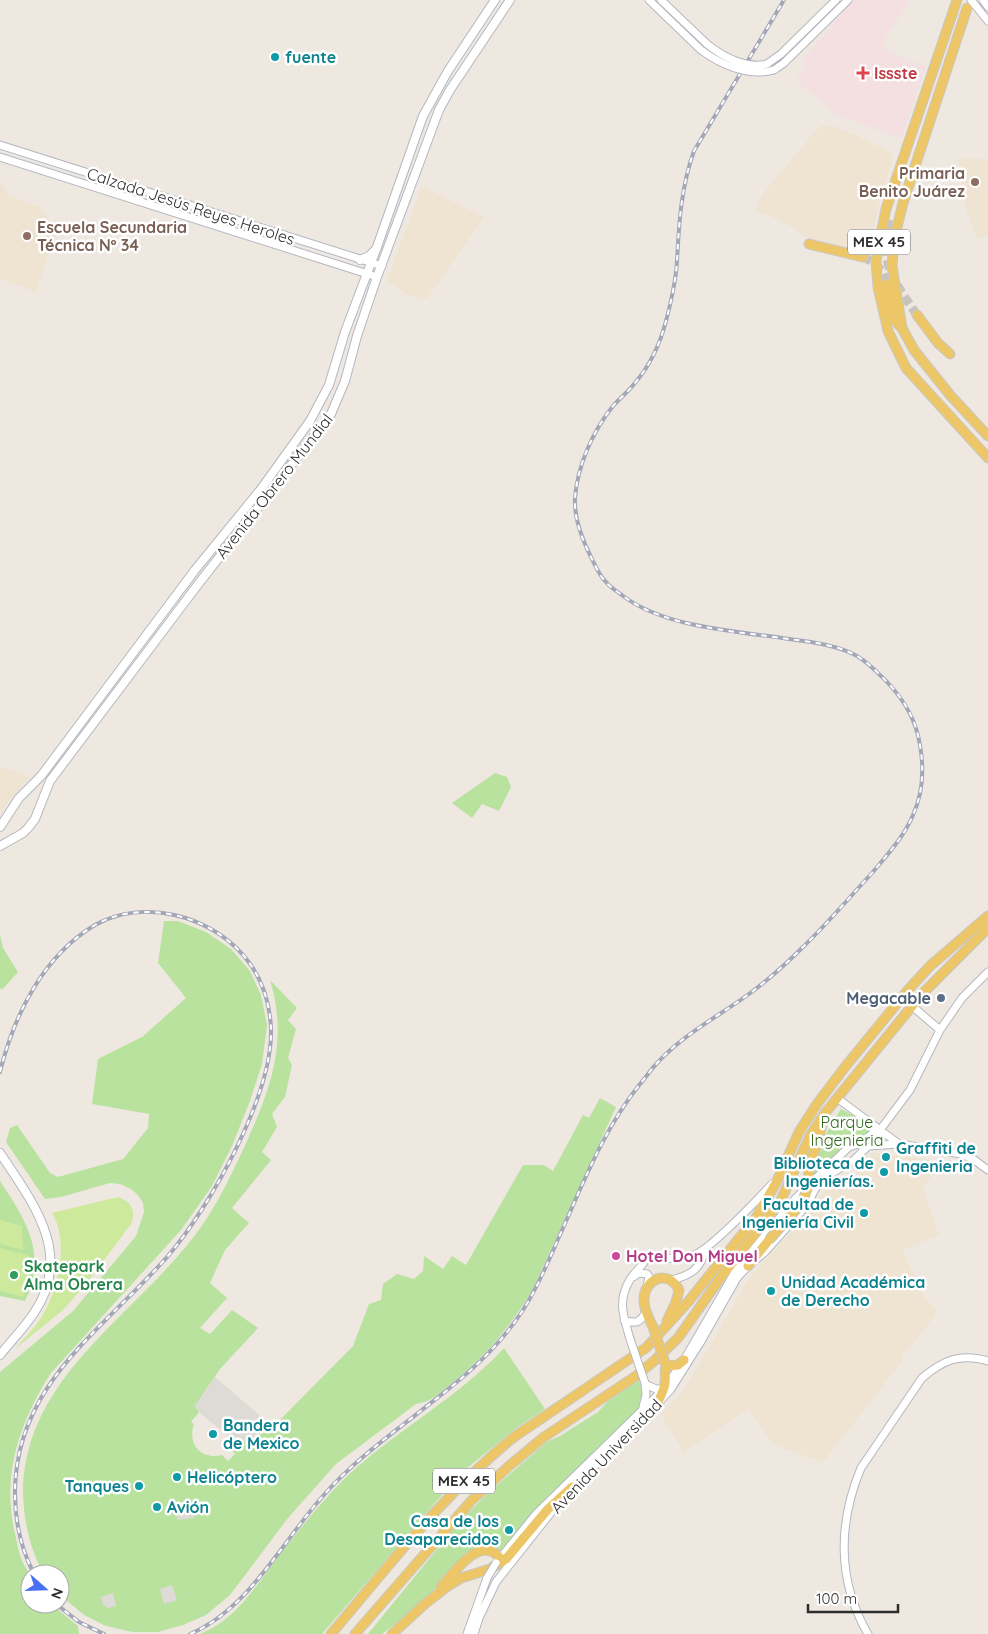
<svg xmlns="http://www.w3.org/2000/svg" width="988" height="1634" font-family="Quicksand,sans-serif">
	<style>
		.education { fill: #efe3d1 }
		.medical { fill: #f4dfe1 }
		.green { fill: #b9e29f }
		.pitch { fill: #cce99c }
		.plaza { fill: #dedbd7 }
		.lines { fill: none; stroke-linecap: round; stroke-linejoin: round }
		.primary-tunnel { stroke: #c7c3bd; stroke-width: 9; stroke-dasharray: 9 4.5; stroke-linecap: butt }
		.tertiary-casing { stroke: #b4b7c0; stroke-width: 9 }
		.secondary-casing { stroke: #b4b7c0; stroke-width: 10 }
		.primary-casing { stroke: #c8c8c8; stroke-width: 11 }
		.tertiary { stroke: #fff; stroke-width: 7 }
		.secondary { stroke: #fff; stroke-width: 8 }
		.primary { stroke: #edc767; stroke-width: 9 }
		.rail-casing { stroke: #a3a7b7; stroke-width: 4 }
		.rail { stroke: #fff; stroke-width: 2; stroke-dasharray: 5.5; stroke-linecap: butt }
		.tertiary-bridge-casing { stroke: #b4b7c0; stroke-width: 9; stroke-linecap: butt }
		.primary-bridge-casing { stroke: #c8c8c8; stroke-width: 11; stroke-linecap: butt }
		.tertiary-bridge { stroke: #fff; stroke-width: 7 }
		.primary-bridge { stroke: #edc767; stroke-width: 9 }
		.culture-dot { fill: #0f9aa8; stroke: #fff; stroke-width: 2 }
		.health-dot { fill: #e0444e; stroke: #fff; stroke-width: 2 }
		.education-dot { fill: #8d6e63; stroke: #fff; stroke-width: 2 }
		.service-dot { fill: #5c6f8a; stroke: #fff; stroke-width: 2 }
		.hotel-dot { fill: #d1479c; stroke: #fff; stroke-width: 2 }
		.leisure-dot { fill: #2e9e5b; stroke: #fff; stroke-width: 2 }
		.labels { text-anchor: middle; stroke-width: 5; stroke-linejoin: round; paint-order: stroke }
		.shield { fill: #fff; stroke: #6c6c6c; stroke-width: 1 }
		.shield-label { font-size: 15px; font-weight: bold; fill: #2d2d2d }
		.culture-label { font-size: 16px; font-weight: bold; fill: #0d838f; stroke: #fff; text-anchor: start }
		.health-label { font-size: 16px; font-weight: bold; fill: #be3a42; stroke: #fff; text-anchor: start }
		.education-label { font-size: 16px; font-weight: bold; fill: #785e54; stroke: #fff; text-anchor: end }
		.street-label { font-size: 16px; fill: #2d2d2d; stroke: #fff }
		.service-label { font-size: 16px; font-weight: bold; fill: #4e5e75; stroke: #fff; text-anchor: end }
		.park-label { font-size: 16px; fill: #316a1e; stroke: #fff }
		.hotel-label { font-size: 16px; font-weight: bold; fill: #b23c85; stroke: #fff; text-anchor: start }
		.leisure-label { font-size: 16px; font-weight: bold; fill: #27864d; stroke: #fff; text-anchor: start }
	</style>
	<rect width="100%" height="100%" fill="#eee8e1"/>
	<!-- education -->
	<path class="education" d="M826,125L834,126L881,147L888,150L893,157L878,208L871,243L863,254L813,241L786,223L756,210L762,195L813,134L822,126Z
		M958,159H988V235L977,239L965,205Z
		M0,180L9,196L40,207L56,232L36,292L0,278Z
		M422,186L484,217L429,296L422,300L405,293L387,281Z
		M0,767L30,776L0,813Z
		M873,1153L932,1160L931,1176L923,1189L939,1235L902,1250L925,1298L937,1310L933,1318L901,1358L903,1360L823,1462L773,1444L748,1409L684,1452L661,1415L681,1393L699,1365L748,1280L799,1223L828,1187L839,1190L855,1175Z"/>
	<!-- medical -->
	<path class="medical" d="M854,0H910L883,41L888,53L926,66L901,138L836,115L796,80L807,67L801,61L830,29V27Z"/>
	<!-- green -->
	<path class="green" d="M495,773L507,777L511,787L499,811L482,804L472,818L452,803Z
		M164,921H178L206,932L231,949L250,971L261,995L267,1025L262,1064L250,1101L232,1146L212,1186L181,1230L51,1373C20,1421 1,1475 15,1534C17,1543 19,1554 23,1563C26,1568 29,1572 30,1577C31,1586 30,1595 30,1604H51L78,1626L79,1634H0V1372L73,1311L136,1236L144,1212L143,1203L138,1195L131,1189L120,1184L110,1183L61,1197L45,1199L6,1142L10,1128L17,1125L50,1173L58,1177L123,1159L148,1128L149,1114L92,1104L98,1059L142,1037L186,998L158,963Z
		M0,935L3,948L18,972L2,990L0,988Z
		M270,980L297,1008L288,1020L296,1029L288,1058L292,1065L285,1097L272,1114L277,1127L262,1152L271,1160L232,1208L249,1223L225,1250L210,1283L227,1298L200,1328L210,1334L232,1310L258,1328L220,1369L195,1406L199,1412L191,1422L194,1424C187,1444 201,1460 222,1455L228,1461L235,1454L231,1449L235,1441L243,1443L273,1427L353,1346L369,1304L381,1300L383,1284L397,1274L414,1279L423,1271L424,1256L443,1269L452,1256L466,1265L523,1165H544L553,1171L583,1115L589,1118L600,1098L616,1107L532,1291C508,1329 487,1355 452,1383C438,1394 433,1401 416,1404L336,1464L288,1518L230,1595L206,1615L183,1625L158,1632H133L106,1626L84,1615L60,1595V1574H44C30,1550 24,1522 23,1494C23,1380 129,1320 192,1239C212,1214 227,1184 241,1154C268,1095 290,1045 270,980Z
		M841,1109L877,1128L810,1183C813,1156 826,1131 841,1109Z
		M0,1181C26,1220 48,1254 25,1301L0,1296Z
		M504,1348L545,1409L514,1430L461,1473L322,1634H200C234,1621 254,1589 275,1561C292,1539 309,1517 328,1496C379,1438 452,1405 504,1348Z
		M639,1380C643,1391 644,1398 639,1409L544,1500L502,1551C490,1546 483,1545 471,1550L430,1594L399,1621L382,1634H368L460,1521L489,1492L548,1441L560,1436L598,1412L607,1402Z"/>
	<!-- pitch -->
	<path class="pitch" d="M118,1197C132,1202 136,1211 131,1224L86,1284L63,1310L16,1348C24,1338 34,1329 41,1318C56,1294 66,1256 58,1227C57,1222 54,1217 52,1213Z
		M0,1220L22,1226L23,1250L0,1244Z
		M0,1248L24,1254L32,1258L23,1297L0,1291Z"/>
	<!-- plaza -->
	<path class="plaza" d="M215,1377L273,1427L243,1443L235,1441L202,1415L195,1406Z
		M188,1502L195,1518L178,1520L172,1504Z
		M172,1585L177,1600L164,1604L160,1589Z
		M113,1593L116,1606L108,1608L103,1605L101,1597Z"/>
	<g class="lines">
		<!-- primary-tunnel -->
		<path class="primary-tunnel" d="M890,220C879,264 893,280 917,315
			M863,257C876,263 883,269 886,284"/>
		<defs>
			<path id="tertiary" d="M649,0L701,50
				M661,0L707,44
				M971,0L988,21
				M983,0L988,7
				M767,64L781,54L836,0
				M774,70L784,63L848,0
				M0,145L382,266
				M0,157L377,277
				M912,1006L940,1030
				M837,1098L899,1144L961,1154L973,1159L988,1170
				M868,1146L898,1144
				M633,1277L639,1273L647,1274L649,1277L647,1286
				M672,1280C691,1275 701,1269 705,1249
				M624,1320C636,1324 640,1323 646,1312
				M631,1342C624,1318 616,1301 631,1278C636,1271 642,1266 646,1259C660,1257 678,1261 692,1256C710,1250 757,1200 772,1184
				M645,1384L656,1389H666
				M643,1407L646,1395L645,1383
				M569,1491L645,1417L671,1389L700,1343L737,1278L748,1266L765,1252L807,1205L815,1189L823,1180L832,1173L854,1160L868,1146L910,1090L940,1030L962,998L988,972
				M498,1561L536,1514L664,1389L684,1360L735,1272L795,1199L816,1178L849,1147L863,1142L875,1131
				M467,1634L487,1578
				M474,1634L479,1618L496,1582L557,1505
				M868,1634C837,1581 838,1523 861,1468L922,1378C943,1360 960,1353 988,1361"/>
			<path id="secondary" d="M360,260L369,256L376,249
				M0,827L19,798L41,776L59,752L195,570L261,489L310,421L329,385L345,332L377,247L423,116L448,71L495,0
				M0,846L23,833L28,828L35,819L50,781L196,587L331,414L345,381L357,336L377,277L439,110L450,90L510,0
				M0,1153C33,1203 74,1254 34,1313C24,1328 11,1341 0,1355"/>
			<path id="primary" d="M957,0L886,209L876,261L878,287L888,331L906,368L988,458
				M967,8L903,203L894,239L892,266L902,328L914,350L950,395L988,436
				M809,244L863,257
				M886,284C889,299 889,318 902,328
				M917,315L938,343L950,354
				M818,1141L824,1117
				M748,1266L769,1240
				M653,1327C649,1319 644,1310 644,1301C643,1279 668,1268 679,1290L676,1302L667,1321
				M666,1366L678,1365L684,1360
				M657,1404C660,1397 664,1391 665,1383C666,1377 664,1372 666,1366L665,1363
				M441,1587C455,1572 480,1534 500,1558
				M331,1634C389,1566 443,1494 514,1437L647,1347L688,1302L757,1216L776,1183L799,1132L817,1104L845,1067L908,990L930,966L988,916
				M355,1634L472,1500L509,1466L544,1437L636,1376L654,1361L678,1338L721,1277L780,1202L810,1136L825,1113L921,995L988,928
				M392,1634L426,1603L448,1586L461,1578L490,1569L506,1559L548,1509L572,1487"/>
		</defs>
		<!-- tertiary casing -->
		<use href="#tertiary" class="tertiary-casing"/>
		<!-- secondary casing -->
		<use href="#secondary" class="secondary-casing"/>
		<!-- primary casing -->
		<use href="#primary" class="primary-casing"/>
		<!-- tertiary -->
		<use href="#tertiary" class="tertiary"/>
		<!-- secondary -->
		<use href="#secondary" class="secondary"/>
		<!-- primary -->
		<use href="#primary" class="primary"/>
		<defs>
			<path id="rail" d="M0,1072C14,1015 43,956 95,925C143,898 209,915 244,956C261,976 270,1002 271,1029C273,1095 210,1207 168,1256C103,1330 15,1384 15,1493C15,1521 21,1549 34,1574
				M56,1604L79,1622L104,1634
				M190,1634C248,1610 282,1542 323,1496C383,1427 473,1388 523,1310C538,1287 548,1262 559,1237C583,1184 603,1130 640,1084C646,1077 652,1068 659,1061C684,1034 719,1016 749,994C768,980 786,964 803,947C827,924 849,898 872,873C887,855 904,837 913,815C923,793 924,768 920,745C916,720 905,701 888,683C878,673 869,663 857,656C837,645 812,642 789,639C736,631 666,628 623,596C618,592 611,588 607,583C600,577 595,565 591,557C582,539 574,519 575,499C577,466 593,431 613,406C620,398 628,392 634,384C650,366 660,344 666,321C671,302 676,280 677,261C679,223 681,187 694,151L784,0"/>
		</defs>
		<!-- rail casing -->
		<use href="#rail" class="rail-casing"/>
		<!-- rail -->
		<use href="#rail" class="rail"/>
		<defs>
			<path id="tertiary-bridge" d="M707,44C723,57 746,69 767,64
				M701,50C721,65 749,77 774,70
				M631,1342L645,1383
				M487,1578L496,1563"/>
			<path id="primary-bridge" d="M769,1240L802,1203L807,1189L810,1163L818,1141
				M653,1327L665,1363"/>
		</defs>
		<!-- tertiary-bridge casing -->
		<use href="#tertiary-bridge" class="tertiary-bridge-casing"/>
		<!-- primary-bridge casing -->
		<use href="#primary-bridge" class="primary-bridge-casing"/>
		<!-- tertiary-bridge -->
		<use href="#tertiary-bridge" class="tertiary-bridge"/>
		<!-- primary-bridge -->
		<use href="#primary-bridge" class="primary-bridge"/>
	</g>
	<!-- markers -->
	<g class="culture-dot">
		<circle cx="275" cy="57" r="5"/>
		<circle cx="886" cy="1157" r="5"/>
		<circle cx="884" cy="1172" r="5"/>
		<circle cx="864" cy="1213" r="5"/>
		<circle cx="771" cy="1291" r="5"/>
		<circle cx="213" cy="1434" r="5"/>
		<circle cx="177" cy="1477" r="5"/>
		<circle cx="139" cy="1486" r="5"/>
		<circle cx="157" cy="1507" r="5"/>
		<circle cx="509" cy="1530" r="5"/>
	</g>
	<path class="health-dot" d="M860.5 65.5h5v5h5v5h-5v5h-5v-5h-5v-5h5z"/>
	<g class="education-dot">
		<circle cx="975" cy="182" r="5"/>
		<circle cx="27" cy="236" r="5"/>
	</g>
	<circle class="service-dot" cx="941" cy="998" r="5"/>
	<circle class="hotel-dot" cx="616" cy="1256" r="5"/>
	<circle class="leisure-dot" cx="14" cy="1275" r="5"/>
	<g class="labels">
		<!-- shield labels -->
		<g class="shield">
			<rect x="848" y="229.5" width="62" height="25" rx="4"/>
			<rect x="433" y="1468.5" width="62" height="25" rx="4"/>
		</g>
		<g class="shield-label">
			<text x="879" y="247">MEX 45</text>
			<text x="464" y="1486">MEX 45</text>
		</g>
		<!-- culture labels -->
		<g class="culture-label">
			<text x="285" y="63">fuente</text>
			<text x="896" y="1154">Graffiti de<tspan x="896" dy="18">Ingenieria</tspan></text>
			<text x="874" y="1169" text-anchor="end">Biblioteca de<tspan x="874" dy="18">Ingenierías.</tspan></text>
			<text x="854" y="1210" text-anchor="end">Facultad de<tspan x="854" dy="18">Ingeniería Civil</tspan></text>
			<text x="781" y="1288">Unidad Académica<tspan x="781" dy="18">de Derecho</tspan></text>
			<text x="223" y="1431">Bandera<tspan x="223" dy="18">de Mexico</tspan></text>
			<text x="187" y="1483">Helicóptero</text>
			<text x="129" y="1492" text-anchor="end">Tanques</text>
			<text x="167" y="1513">Avión</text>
			<text x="499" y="1527" text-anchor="end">Casa de los<tspan x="499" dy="18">Desaparecidos</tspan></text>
		</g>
		<!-- health labels -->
		<g class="health-label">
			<text x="874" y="79">Issste</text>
		</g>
		<!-- education labels -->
		<g class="education-label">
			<text x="965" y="179">Primaria<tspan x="965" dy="18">Benito Juárez</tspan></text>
			<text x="37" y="233" text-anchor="start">Escuela Secundaria<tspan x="37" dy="18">Técnica Nº 34</tspan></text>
		</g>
		<!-- street labels -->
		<g class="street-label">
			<text transform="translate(191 206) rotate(18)" y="6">Calzada Jesús Reyes Heroles</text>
			<text transform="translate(274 486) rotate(-52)" y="6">Avenida Obrero Mundial</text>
			<text transform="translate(606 1456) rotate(-46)" y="6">Avenida Universidad</text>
		</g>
		<!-- service labels -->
		<g class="service-label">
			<text x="931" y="1004">Megacable</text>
		</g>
		<!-- park labels -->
		<g class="park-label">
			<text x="847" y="1128">Parque<tspan x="847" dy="18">Ingenieria</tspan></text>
		</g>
		<!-- hotel labels -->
		<g class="hotel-label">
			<text x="626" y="1262">Hotel Don Miguel</text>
		</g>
		<!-- leisure labels -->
		<g class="leisure-label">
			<text x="24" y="1272">Skatepark<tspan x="24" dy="18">Alma Obrera</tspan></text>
		</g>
	</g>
	<!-- north arrow -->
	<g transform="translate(45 1589) rotate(110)"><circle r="24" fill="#ffffff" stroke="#ababab"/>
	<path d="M0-4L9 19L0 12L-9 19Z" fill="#4770f4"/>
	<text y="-8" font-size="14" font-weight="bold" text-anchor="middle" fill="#2d2d2d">N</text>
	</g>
	<!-- scale -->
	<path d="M808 1604v8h90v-8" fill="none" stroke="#2d2d2d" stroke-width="2.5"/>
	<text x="816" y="1604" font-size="15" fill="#2d2d2d" stroke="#ffffff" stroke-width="4" paint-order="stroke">100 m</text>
</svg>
